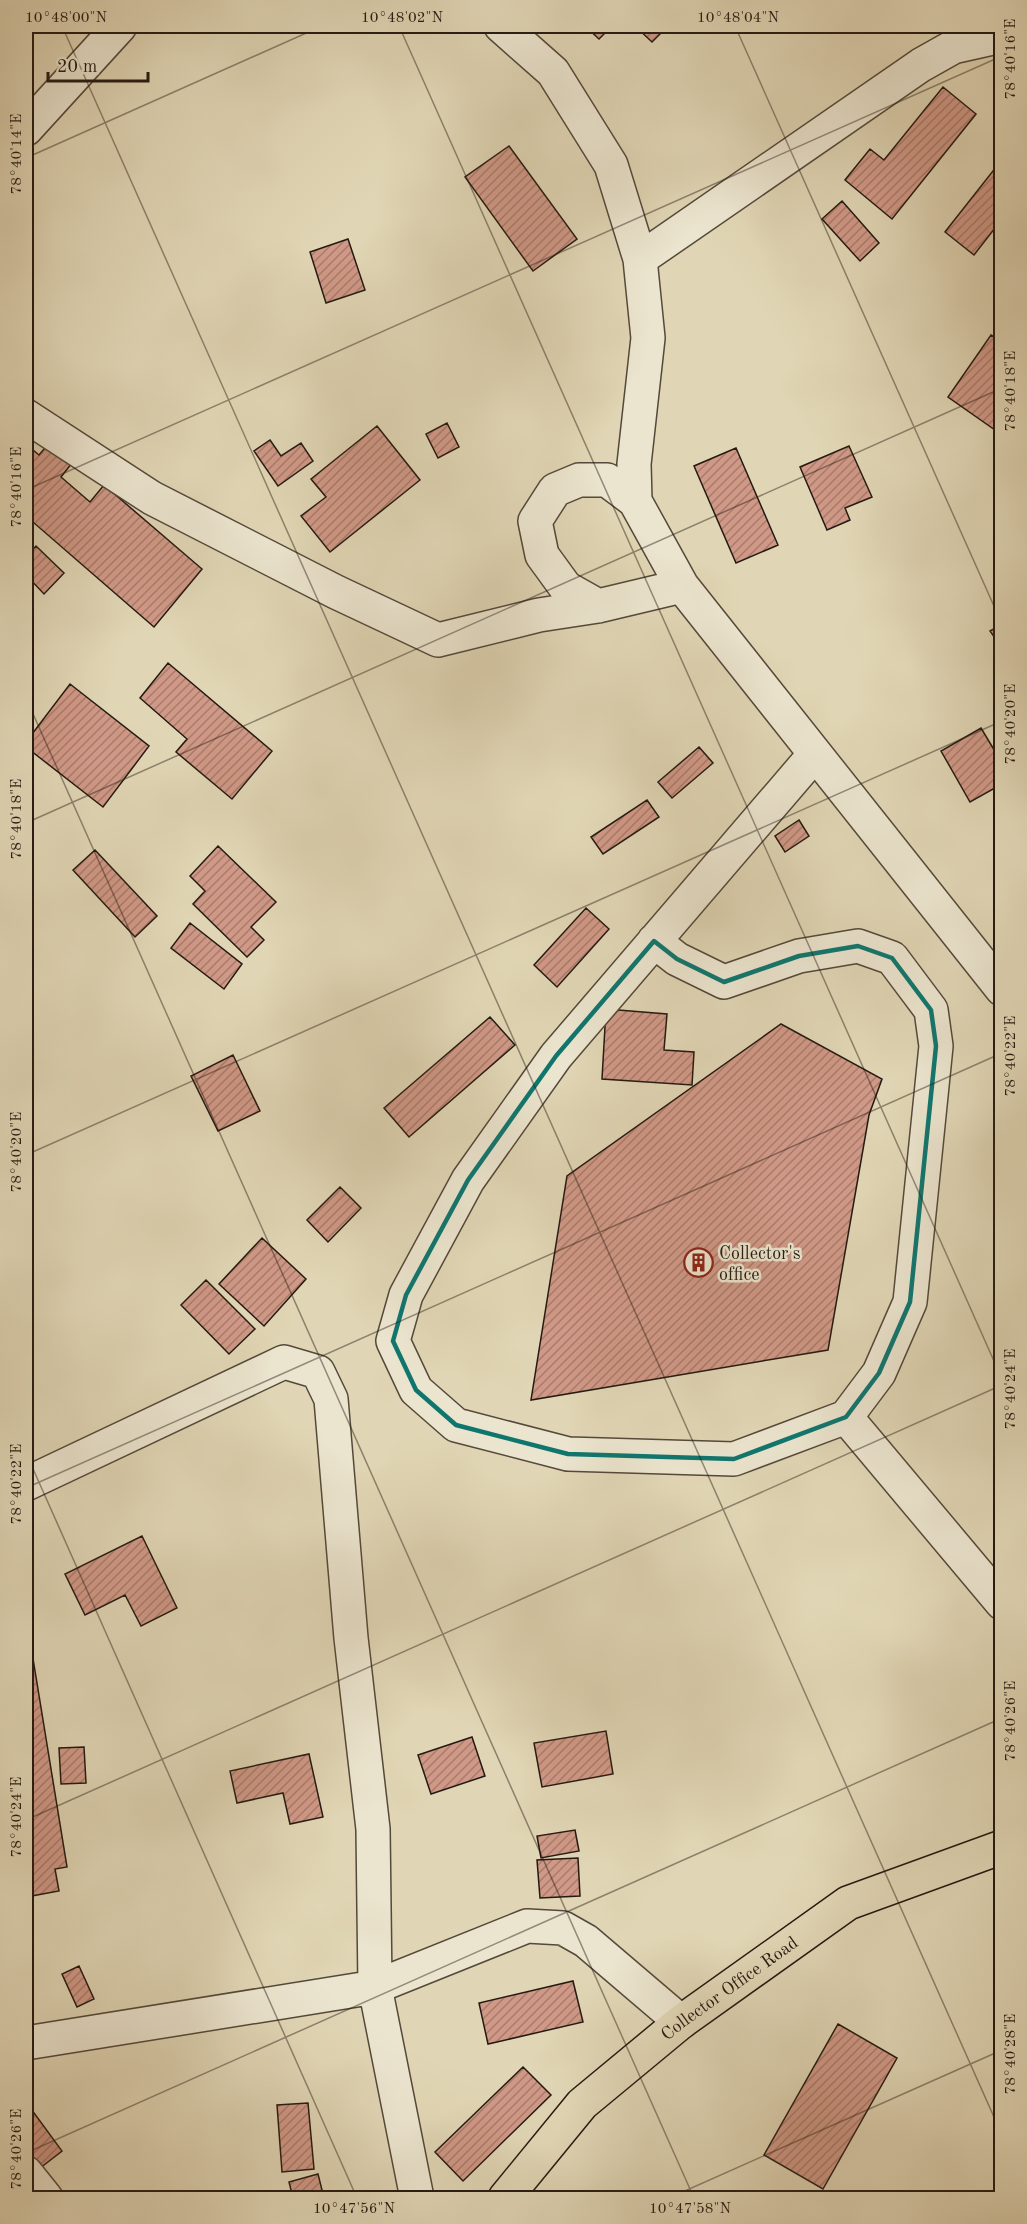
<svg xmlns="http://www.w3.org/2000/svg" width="1027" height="2224" font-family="'Old Standard TT',serif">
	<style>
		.building { fill: url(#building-hatch); stroke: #251a12; stroke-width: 1.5 }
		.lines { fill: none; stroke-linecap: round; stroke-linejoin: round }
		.minor-casing { stroke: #54493a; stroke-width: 36 }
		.major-casing { stroke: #251a12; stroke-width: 36 }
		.minor { stroke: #ebe4ce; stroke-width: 33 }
		.major { stroke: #e0d5b4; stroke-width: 33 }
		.marked { fill: none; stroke: #0f766e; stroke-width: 4.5; stroke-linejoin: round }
		.ticks { fill: none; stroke: #251a12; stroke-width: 1.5; stroke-opacity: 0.45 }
		.labels { text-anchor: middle; stroke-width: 5; stroke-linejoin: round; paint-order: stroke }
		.poi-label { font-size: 18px; fill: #251a12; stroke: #ebe4ce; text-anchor: start }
		.street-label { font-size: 18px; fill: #251a12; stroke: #ebe4ce }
		.neatline { fill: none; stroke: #251a12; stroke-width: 2 }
		.ticks-label { font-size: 15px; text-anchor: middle; fill: #251a12 }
	</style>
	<defs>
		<pattern id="building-hatch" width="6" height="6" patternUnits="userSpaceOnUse" patternTransform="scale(1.5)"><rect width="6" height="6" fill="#d09886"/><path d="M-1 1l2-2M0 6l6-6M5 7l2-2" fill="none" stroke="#a97b6c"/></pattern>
	</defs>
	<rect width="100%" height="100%" fill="#e0d5b4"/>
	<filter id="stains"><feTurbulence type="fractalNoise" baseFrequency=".00333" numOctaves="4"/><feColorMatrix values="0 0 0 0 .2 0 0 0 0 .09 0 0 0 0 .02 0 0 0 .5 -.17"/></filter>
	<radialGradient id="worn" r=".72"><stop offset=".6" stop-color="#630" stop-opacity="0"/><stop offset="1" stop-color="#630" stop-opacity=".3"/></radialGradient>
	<!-- building -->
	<path class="building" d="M585,26H612L599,39Z
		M635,26H668L652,42Z
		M943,87L976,114L892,219L845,180L870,149L884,160Z
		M509,146L577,239L533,271L465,177Z
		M1000,162L1002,219L974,255L945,232Z
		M842,201L879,243L860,261L822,219Z
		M348,239L365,290L326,303L310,252Z
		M991,335L1002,342V420L995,430L948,397Z
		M447,423L459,447L438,458L426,434Z
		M377,426L420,480L330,552L301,516L326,497L311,479Z
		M270,440L281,456L301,443L313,461L278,486L254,451Z
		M49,443L72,463L61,477L90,502L104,485L202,569L154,627L26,516V444L39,455Z
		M849,446L872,497L845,508L850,520L827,530L800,467Z
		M736,448L778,545L736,563L694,466Z
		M36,546L64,573L44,594L26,575V557Z
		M1002,624V648L990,631Z
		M168,663L272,751L232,799L176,752L187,739L140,698Z
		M70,684L149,746L103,807L26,747V742Z
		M981,728L1002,763V784L970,802L941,751Z
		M699,747L713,763L672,798L658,782Z
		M647,800L659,817L603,854L591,837Z
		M799,820L809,836L785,852L775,836Z
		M218,846L276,902L251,927L264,940L247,957L193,904L205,891L190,876Z
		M95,850L157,916L135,937L73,870Z
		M586,908L609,929L557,987L534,965Z
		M190,923L242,964L224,989L171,948Z
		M606,1009L667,1014L664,1050L694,1052L692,1085L602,1079Z
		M490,1017L515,1045L409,1137L384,1108Z
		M781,1024L882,1079L869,1115L828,1350L531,1400L567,1176Z
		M233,1055L260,1111L218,1131L191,1076Z
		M340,1187L361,1208L328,1242L307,1220Z
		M262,1238L306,1279L264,1326L219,1284Z
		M206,1280L255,1329L229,1354L181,1305Z
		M142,1536L177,1608L141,1626L125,1595L85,1615L65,1574Z
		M26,1628H28L67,1867L55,1869L59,1891L26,1897Z
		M606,1731L613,1774L542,1787L534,1743Z
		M472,1737L485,1776L431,1794L418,1755Z
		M84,1747L86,1783L61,1784L59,1748Z
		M309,1754L323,1817L290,1824L283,1793L237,1803L230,1771Z
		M575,1830L579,1851L541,1858L537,1836Z
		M578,1858L580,1896L540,1898L537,1860Z
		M79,1966L94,1999L77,2007L62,1974Z
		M573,1981L583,2022L488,2044L479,2003Z
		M838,2024L897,2058L823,2189L764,2155Z
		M523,2067L551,2095L463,2181L435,2152Z
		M26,2102L62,2151L35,2172L26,2159Z
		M308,2103L314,2169L282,2172L277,2105Z
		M318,2174L324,2198H293L289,2182Z"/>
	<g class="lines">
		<defs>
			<path id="minor" d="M501,26L553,72L611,165L640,259L648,338L634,464L635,501L682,586L1002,989
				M26,129L120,26
				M640,259L921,65L953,47L1002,36
				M26,416L152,498L336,592L438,640L539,615L598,606L682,586
				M598,606L566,588L542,555L535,521L555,490L579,480H607L635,501
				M815,754L556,1056L468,1180L406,1295L393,1341L416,1390L456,1425L568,1454L734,1459L846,1417L1002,1603
				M654,941L677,959L724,982L799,956L858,946L892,958L931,1010L936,1046L910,1302L879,1373L846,1417
				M26,1484L284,1362L318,1372L331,1399L351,1638L373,1829L375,1987L417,2198
				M26,2043L375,1987L527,1926L563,1928L586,1941L681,2022
				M26,2173L46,2198"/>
			<g id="major">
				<path id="s1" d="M505,2198L582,2104L681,2022L848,1903L1002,1847"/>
			</g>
		</defs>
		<!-- minor casing -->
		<use href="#minor" class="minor-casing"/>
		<!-- major casing -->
		<use href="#major" class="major-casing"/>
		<!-- minor -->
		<use href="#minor" class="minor"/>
		<!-- major -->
		<use href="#major" class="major"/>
	</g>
	<!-- marked area -->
	<path class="marked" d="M654,941L677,959L724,982L799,956L858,946L892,958L931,1010L936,1046L910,1302L879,1373L846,1417L734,1459L568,1454L456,1425L416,1390L393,1341L406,1295L468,1180L556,1056Z"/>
	<!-- ticks -->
	<path class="ticks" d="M62,26L1002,2135M399,26L1002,1379M735,26L1002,624M26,158L322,26M26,490L1002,56M26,698L694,2198M26,823L1002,388M26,1155L1002,721M26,1453L357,2198M26,1488L1002,1053M26,1820L1002,1385M26,2153L1002,1718M669,2198L1002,2050"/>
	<!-- icons -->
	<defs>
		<symbol id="building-ring" viewBox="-11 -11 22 22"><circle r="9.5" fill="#ebe4ce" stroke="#8f2418" stroke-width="1.5"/><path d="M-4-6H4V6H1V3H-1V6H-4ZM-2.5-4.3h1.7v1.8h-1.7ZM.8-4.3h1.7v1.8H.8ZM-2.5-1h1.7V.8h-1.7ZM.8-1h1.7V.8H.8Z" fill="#8f2418"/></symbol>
	</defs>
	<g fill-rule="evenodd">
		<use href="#building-ring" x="682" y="1246" width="33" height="33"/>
	</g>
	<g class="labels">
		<!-- poi labels -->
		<g class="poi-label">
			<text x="719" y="1259">Collector's<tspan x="719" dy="21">office</tspan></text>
		</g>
		<!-- street labels -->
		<g class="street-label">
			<text dy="6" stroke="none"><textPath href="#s1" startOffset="309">Collector Office Road</textPath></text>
		</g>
	</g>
	<!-- margin -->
	<rect width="1027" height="2224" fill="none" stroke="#e0d5b4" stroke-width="66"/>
	<!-- scale -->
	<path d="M48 72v9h100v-9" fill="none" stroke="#251a12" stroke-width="3"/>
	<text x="57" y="72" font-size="18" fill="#251a12" stroke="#ebe4ce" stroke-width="4.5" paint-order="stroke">20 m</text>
	<rect x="33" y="33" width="961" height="2158" class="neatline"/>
	<g class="ticks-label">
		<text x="66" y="22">10°48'00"N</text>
		<text x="402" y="22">10°48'02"N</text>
		<text x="738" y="22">10°48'04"N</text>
		<text transform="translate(1010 59) rotate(-90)" y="5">78°40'16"E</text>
		<text transform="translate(16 154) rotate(-90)" y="5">78°40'14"E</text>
		<text transform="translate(1010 391) rotate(-90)" y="5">78°40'18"E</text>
		<text transform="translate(16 487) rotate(-90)" y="5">78°40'16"E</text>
		<text transform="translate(1010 724) rotate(-90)" y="5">78°40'20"E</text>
		<text transform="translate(16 819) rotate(-90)" y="5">78°40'18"E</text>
		<text transform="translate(1010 1056) rotate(-90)" y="5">78°40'22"E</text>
		<text transform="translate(16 1152) rotate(-90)" y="5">78°40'20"E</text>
		<text transform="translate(1010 1389) rotate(-90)" y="5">78°40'24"E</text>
		<text transform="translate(16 1484) rotate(-90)" y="5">78°40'22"E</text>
		<text transform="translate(1010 1721) rotate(-90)" y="5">78°40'26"E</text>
		<text transform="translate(16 1817) rotate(-90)" y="5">78°40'24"E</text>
		<text transform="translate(1010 2054) rotate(-90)" y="5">78°40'28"E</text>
		<text transform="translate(16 2149) rotate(-90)" y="5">78°40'26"E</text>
		<text x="354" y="2213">10°47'56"N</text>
		<text x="690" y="2213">10°47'58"N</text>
	</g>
	<rect width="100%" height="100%" filter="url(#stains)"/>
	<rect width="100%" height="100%" fill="url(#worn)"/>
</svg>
